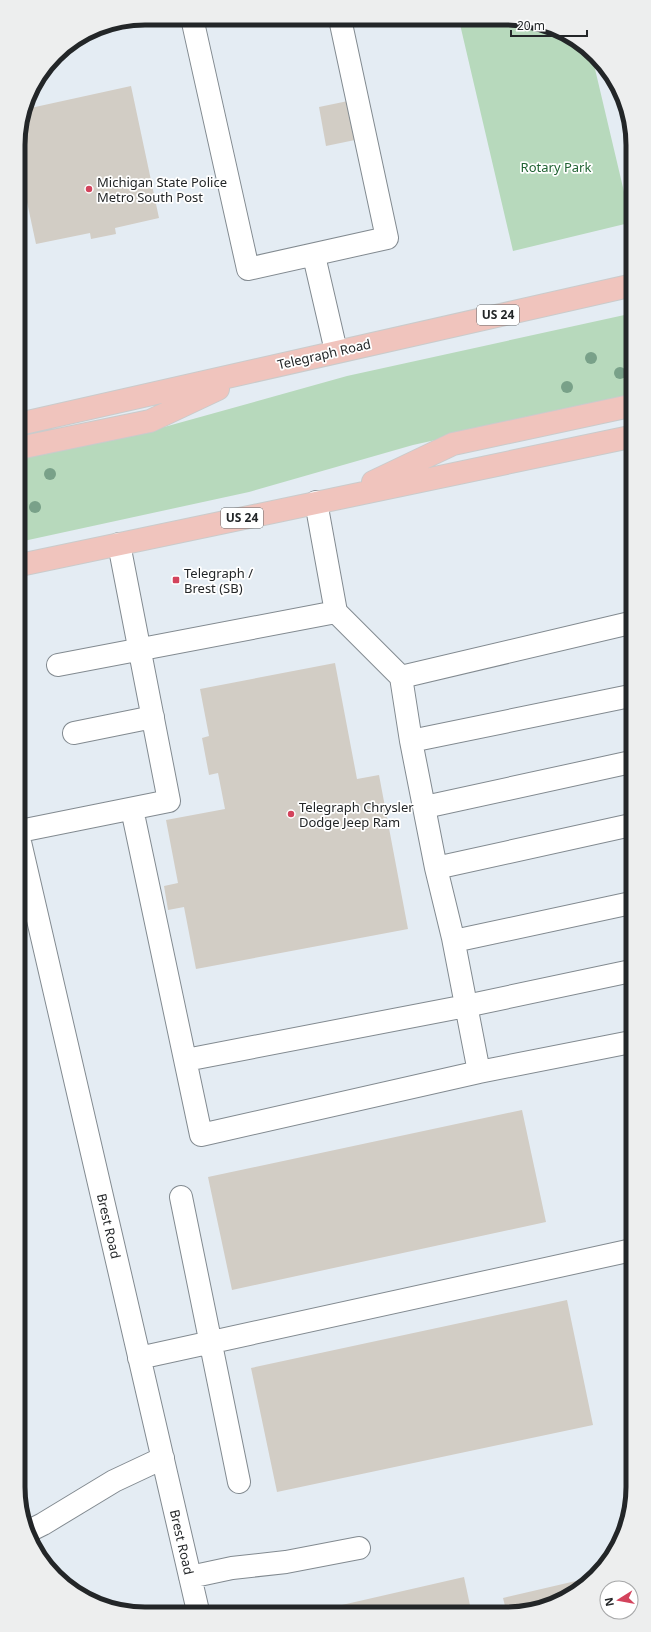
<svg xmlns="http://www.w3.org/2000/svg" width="651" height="1632" font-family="'Noto Sans',sans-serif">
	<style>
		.green { fill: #b7d9bc }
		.building { fill: #d2cdc5 }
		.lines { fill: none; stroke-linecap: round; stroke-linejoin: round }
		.minor-casing { stroke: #828a90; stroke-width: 24 }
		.major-casing { stroke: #cacbcb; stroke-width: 24 }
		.minor { stroke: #fff; stroke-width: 22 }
		.major { stroke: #f0c4bd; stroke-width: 22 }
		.tree { fill: #79a189 }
		.poi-dot { fill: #d3435c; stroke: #fff; stroke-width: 1.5 }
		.labels { text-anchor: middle; stroke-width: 3.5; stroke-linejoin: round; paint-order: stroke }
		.shield { fill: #fff; stroke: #656768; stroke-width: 1 }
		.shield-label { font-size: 12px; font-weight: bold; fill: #232628 }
		.park-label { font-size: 13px; fill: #216333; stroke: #fff }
		.poi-label { font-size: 13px; fill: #232628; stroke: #fff; text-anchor: start }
		.street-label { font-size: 13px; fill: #232628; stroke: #fff }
		.rim { fill: none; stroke: #232628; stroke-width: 5 }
	</style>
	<rect width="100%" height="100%" fill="#e4ecf3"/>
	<!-- green -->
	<path class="green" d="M459,20H530L562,31L591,52L629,213V223L513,251Z
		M629,314L630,397L413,445L249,492L19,542V459L157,429L347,376Z"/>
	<!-- building -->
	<path class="building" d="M131,86L159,218L115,228L116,234L91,239L90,233L36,244L18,160V137L26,109Z
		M348,101L355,140L326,146L319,107Z
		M335,663L357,779L379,775L408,929L196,969L184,907L168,910L164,886L178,883L166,820L225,809L218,773L209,775L202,738L209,736L200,689Z
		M522,1110L546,1222L232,1290L208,1177Z
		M567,1300L593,1425L277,1492L251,1368Z
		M464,1577L471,1610L320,1611V1610Z
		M593,1577L576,1593L538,1610H506L503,1598Z"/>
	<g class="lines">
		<defs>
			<path id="minor" d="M192,18L248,269L387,238L340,19
				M314,256L336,351
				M336,612L401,677L411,741L436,868L453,938L479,1072
				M58,665L336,612L316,502
				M401,677L630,623
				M74,733L153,717
				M411,741L630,696
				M425,807L631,762
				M132,809L201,1135L479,1072L631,1042
				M20,831L169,801L119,544
				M20,842L198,1611
				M436,868L631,825
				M454,941L631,903
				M186,1060L466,1006L631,971
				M181,1197L239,1482
				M139,1358L632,1250
				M27,1532L43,1524L114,1481L163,1458
				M190,1577L232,1568L286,1562L359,1548"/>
			<path id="major" d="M19,424L629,286
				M19,448L150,421L218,389
				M373,482L453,444L630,406
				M20,565L630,437"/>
		</defs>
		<!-- minor casing -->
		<use href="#minor" class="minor-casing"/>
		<!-- major casing -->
		<use href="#major" class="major-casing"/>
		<!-- minor -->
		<use href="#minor" class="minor"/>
		<!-- major -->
		<use href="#major" class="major"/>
	</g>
	<!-- trees -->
	<g class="tree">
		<circle cx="591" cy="358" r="6"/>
		<circle cx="620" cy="373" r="6"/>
		<circle cx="567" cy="387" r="6"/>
		<circle cx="50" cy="474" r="6"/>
		<circle cx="35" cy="507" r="6"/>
	</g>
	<!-- markers -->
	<g class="poi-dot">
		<circle cx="89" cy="189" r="4"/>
		<rect x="172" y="576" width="8" height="8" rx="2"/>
		<circle cx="291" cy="814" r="4"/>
	</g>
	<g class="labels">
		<!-- shield labels -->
		<g class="shield">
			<rect x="477" y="305" width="42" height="20" rx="3"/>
			<rect x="221" y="508" width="42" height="20" rx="3"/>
		</g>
		<g class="shield-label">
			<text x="498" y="319">US 24</text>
			<text x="242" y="522">US 24</text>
		</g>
		<!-- park labels -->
		<g class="park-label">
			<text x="556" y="172">Rotary Park</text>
		</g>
		<!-- poi labels -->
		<g class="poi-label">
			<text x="97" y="187">Michigan State Police<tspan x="97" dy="15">Metro South Post</tspan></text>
			<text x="184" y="578">Telegraph /<tspan x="184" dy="15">Brest (SB)</tspan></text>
			<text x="299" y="812">Telegraph Chrysler<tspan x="299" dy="15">Dodge Jeep Ram</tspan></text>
		</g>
		<!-- street labels -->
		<g class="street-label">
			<text transform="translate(324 354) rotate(-13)" y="5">Telegraph Road</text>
			<text transform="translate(109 1226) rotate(77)" y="5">Brest Road</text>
			<text transform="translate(182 1542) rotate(77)" y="5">Brest Road</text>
		</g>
	</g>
	<!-- crop -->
	<path d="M0 0H651V1632H0ZM145 25H506A120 120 0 0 1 626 145V1487A120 120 0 0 1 506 1607H145A120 120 0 0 1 25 1487V145A120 120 0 0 1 145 25Z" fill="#edeeee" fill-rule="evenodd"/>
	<path class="rim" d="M145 25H506A120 120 0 0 1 626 145V1487A120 120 0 0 1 506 1607H145A120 120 0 0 1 25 1487V145A120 120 0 0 1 145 25Z"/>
	<!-- north arrow -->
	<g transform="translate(619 1600) rotate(259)"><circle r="19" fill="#ffffff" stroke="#a7a8a9"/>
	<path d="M0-3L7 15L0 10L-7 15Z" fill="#d3435c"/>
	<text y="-6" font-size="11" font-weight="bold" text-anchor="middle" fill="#232628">N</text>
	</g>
	<!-- scale -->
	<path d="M511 30v6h76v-6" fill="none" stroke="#232628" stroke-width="2"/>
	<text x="517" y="30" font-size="12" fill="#232628" stroke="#ffffff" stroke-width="3" paint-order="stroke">20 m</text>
</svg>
